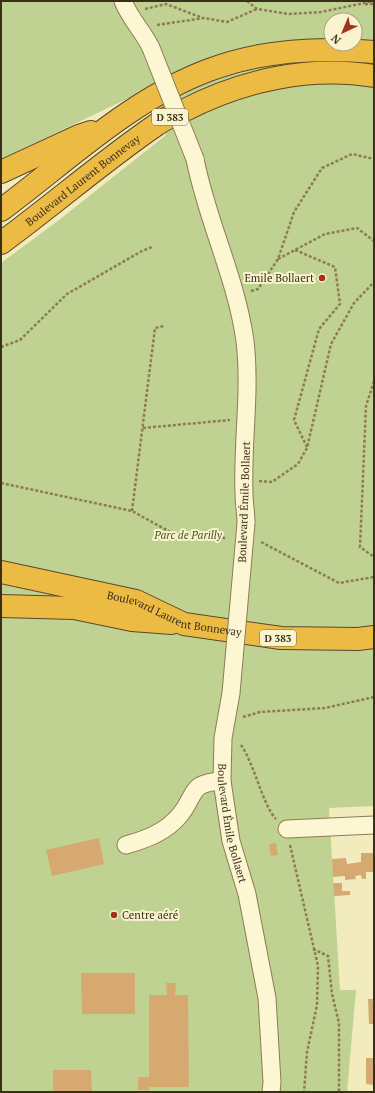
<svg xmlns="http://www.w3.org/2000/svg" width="375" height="1093" font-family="'PT Serif',serif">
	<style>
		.green { fill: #c0d291; fill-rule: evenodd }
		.building { fill: #d5a96f }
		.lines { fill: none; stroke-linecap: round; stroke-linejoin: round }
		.minor-casing { stroke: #8d7b55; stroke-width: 19 }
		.highway-casing { stroke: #5a472a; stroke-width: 24 }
		.path { stroke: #8d7b55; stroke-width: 2.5; stroke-dasharray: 3 2; stroke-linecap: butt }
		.minor { stroke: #fcf6d2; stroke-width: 17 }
		.highway { stroke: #ecbb44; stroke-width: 22 }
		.minor-bridge-casing { stroke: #8d7b55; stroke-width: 19; stroke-linecap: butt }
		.minor-bridge { stroke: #fcf6d2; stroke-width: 17 }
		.poi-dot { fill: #a2311e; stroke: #f9f3ce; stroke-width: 1.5 }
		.labels { text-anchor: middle; stroke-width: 4; stroke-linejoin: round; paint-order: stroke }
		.shield { fill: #f9f3ce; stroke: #736a51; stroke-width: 1 }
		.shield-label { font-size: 10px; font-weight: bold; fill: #3a2f1b }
		.street-label { font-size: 11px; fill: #3a2f1b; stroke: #f9f3ce }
		.poi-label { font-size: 11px; fill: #3a2f1b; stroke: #f9f3ce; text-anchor: end }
		.park-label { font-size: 11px; font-style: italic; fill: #42591f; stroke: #f9f3ce }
	</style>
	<rect width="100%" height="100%" fill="#f2ebbe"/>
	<!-- green -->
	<path class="green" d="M1,1H374V806L329,808L340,990H356L347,1092H1V263L59,220L166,135L147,87L129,98L1,159ZM331,20H355V44H331Z"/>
	<!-- building -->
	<path class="building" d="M99,838L104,864L52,876L46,850Z
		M276,843L278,855L271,856L269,844Z
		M361,853H374V872H366V879H362L361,875L355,876L356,879L345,880V876L333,877L332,859L346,858L347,864L361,862Z
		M333,883H342V891H350V895L334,896Z
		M81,973H135V1014H82Z
		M166,983H176L175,995H188L189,1087H149V1090H138V1077H149V995H167Z
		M368,999H374V1024H369Z
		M366,1058H374V1085L366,1084Z
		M53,1070H91L92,1092H53Z"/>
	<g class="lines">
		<defs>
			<g id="minor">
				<path d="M123,1C130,19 143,31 151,48"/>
				<path d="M195,159C207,221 236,277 245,341C251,392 242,442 244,493C244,503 246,513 246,523"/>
				<path id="s1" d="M231,693L223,738L222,781L231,841L247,894L267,998L272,1082L271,1092"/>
				<path d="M287,829L374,825"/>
				<path d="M126,845C147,839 166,832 180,815C197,794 188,783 222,781"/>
			</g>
			<g id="highway">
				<path d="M1,172L79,136L91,132"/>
				<path d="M1,210C67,161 131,99 209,70C262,50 319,47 374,52"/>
				<path id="s2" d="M1,243C53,205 102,162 156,125C164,119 174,115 183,111C240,81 309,65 374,76"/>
				<path id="s3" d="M1,572L136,601L184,624L281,638L358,639L374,637"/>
				<path d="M1,606L74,608L132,620L172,623"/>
			</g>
		</defs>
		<!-- minor casing -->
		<use href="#minor" class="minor-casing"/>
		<!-- highway casing -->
		<use href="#highway" class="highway-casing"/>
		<!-- path -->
		<path class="path" d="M247,1L257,9L289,14L321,12L374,1
			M365,4H374
			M145,9L166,4L203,18
			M157,25L204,18L227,22L257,9
			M295,250L335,267L340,304L319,329L294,420L307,447
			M278,259L325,234L357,228L374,241
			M251,291L258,289L278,259L294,212L322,168L352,154L374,159
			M1,347L20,340L67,294L142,251L152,247
			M374,381L366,406L360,547L374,557
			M143,428L230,420
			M259,481L272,482L298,464L307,448L331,344L354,303L374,282
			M1,483L132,511L172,533L225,538
			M132,511L155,328L164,326
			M261,542L339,583L374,577
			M243,717L260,712L325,708L374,697
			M241,745C254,763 263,806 276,819
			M290,845L318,966L317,1005L307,1052L304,1092
			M313,949L328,956L332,994L339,1023V1092"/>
		<!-- minor -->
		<use href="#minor" class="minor"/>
		<!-- highway -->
		<use href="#highway" class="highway"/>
		<defs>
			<path id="minor-bridge" d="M151,48L195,159
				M231,693L246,523"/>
		</defs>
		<!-- minor-bridge casing -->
		<use href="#minor-bridge" class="minor-bridge-casing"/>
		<!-- minor-bridge -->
		<use href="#minor-bridge" class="minor-bridge"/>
	</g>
	<!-- markers -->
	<g class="poi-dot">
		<circle cx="322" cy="278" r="4"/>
		<circle cx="114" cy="915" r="4"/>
	</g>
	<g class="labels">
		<!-- shield labels -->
		<g class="shield">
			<rect x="152" y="109" width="36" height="16" rx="3"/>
			<rect x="260" y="630" width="36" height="16" rx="3"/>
		</g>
		<g class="shield-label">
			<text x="170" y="121">D 383</text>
			<text x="278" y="642">D 383</text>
		</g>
		<!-- street labels -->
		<g class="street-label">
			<text dy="4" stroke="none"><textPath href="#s2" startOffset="103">Boulevard Laurent Bonnevay</textPath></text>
			<text transform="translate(244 502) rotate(-88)" y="4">Boulevard Émile Bollaert</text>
			<text dy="4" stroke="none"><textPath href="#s3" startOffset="179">Boulevard Laurent Bonnevay</textPath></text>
			<text dy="4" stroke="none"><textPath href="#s1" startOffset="132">Boulevard Émile Bollaert</textPath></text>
		</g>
		<!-- poi labels -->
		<g class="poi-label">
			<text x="314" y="282">Emile Bollaert</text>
			<text x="122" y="919" text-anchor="start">Centre aéré</text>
		</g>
		<!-- park labels -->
		<g class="park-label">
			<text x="188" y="539">Parc de Parilly</text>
		</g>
	</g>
	<!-- border -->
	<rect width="375" height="1093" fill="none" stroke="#3a2f1b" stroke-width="4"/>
	<!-- north arrow -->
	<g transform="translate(343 32) rotate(224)"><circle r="19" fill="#f9f3ce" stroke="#ada586"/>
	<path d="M0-3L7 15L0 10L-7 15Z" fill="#a2311e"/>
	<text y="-6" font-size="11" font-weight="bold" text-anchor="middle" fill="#3a2f1b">N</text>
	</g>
</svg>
